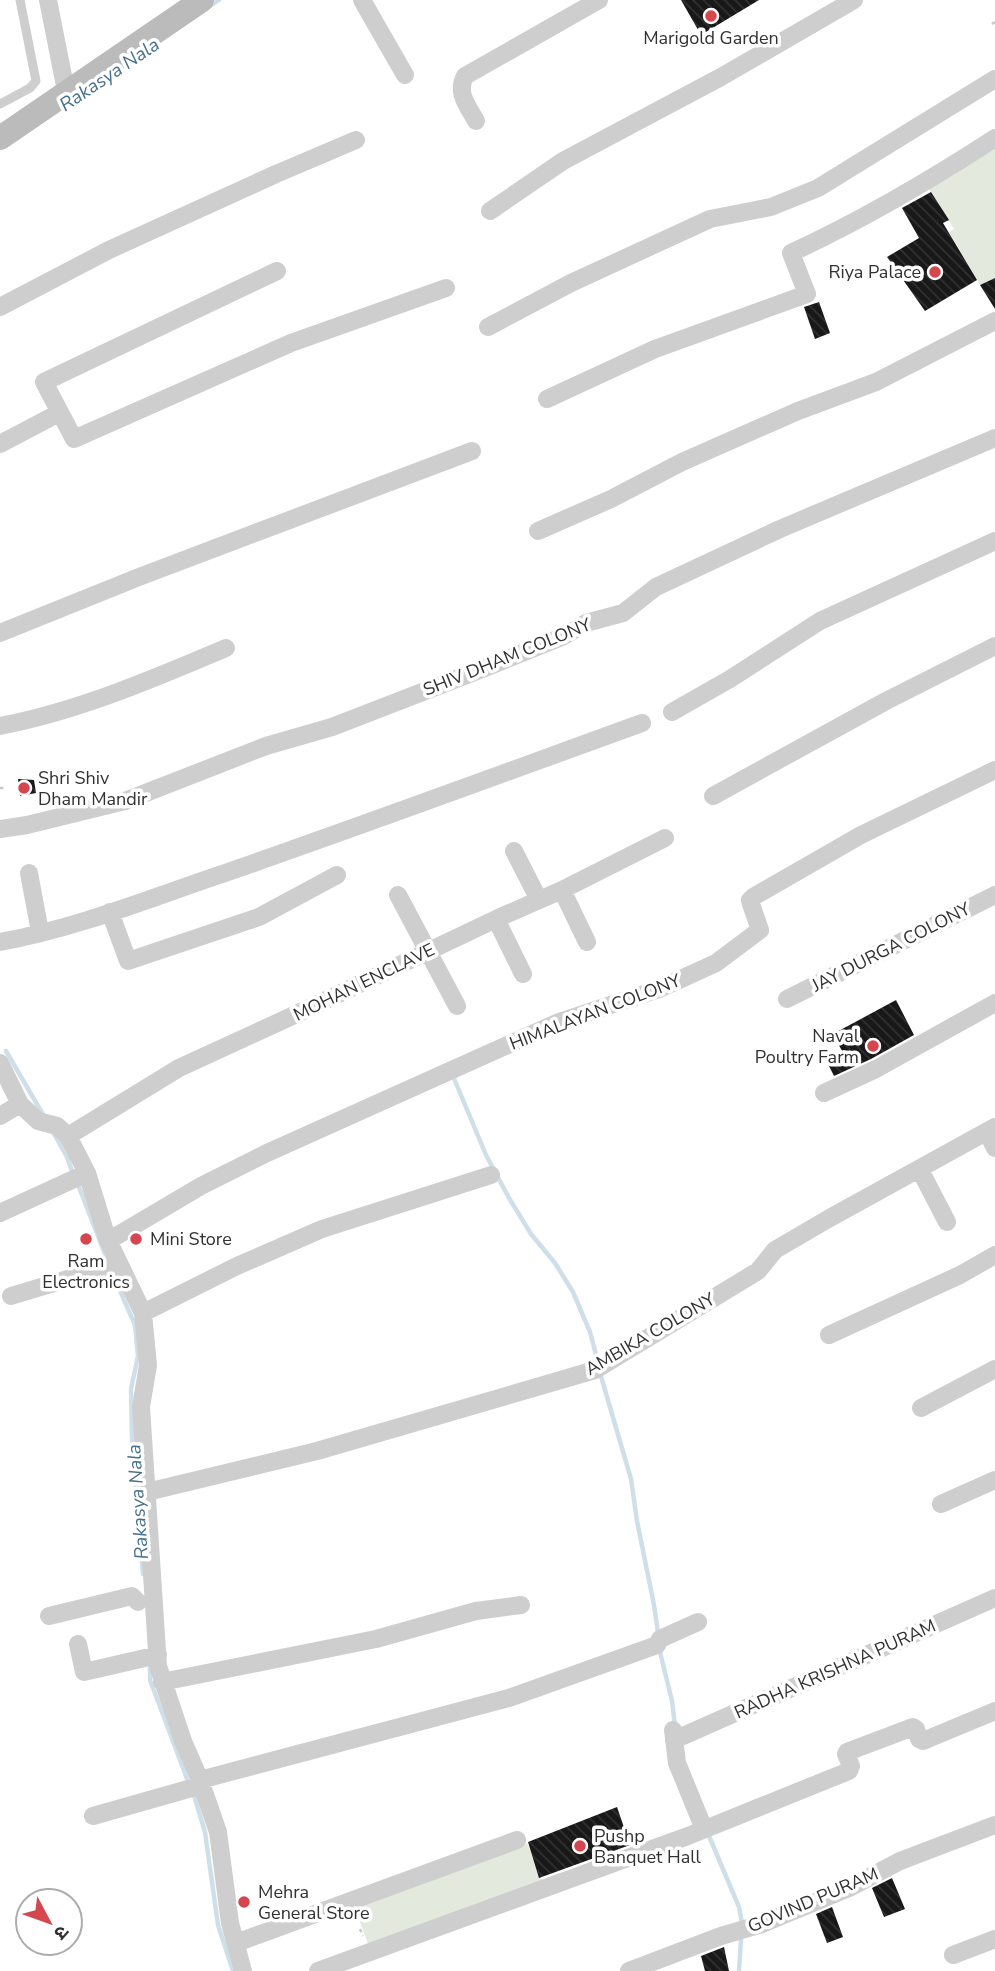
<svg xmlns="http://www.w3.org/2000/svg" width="995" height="1971" font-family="'Nunito Sans','Noto Sans Devanagari',sans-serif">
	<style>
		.green { fill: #e4e9de }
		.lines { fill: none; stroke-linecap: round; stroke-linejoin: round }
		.stream { stroke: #cfdfea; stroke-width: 4.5 }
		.building { fill: url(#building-back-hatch) }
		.path { stroke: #c8c8c8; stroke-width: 2.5; stroke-dasharray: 3.5 3.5; stroke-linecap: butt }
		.lane { stroke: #cecece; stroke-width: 9 }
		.street { stroke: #cecece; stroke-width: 18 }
		.secondary { stroke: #bbb; stroke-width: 24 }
		.poi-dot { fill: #d5464f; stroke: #fff; stroke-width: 2.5 }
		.labels { text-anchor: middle; stroke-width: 7; stroke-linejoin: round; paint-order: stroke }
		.poi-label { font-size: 18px; fill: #313131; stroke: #fff; text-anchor: start }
		.street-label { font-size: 18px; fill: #313131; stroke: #fff }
		.water-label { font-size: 19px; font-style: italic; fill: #46708c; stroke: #fff }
	</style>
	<defs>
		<pattern id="building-back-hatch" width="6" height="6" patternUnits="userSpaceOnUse" patternTransform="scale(1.75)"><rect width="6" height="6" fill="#181818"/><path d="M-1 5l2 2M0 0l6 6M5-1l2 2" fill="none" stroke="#313131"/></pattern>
	</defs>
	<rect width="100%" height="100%" fill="#fff"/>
	<!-- green -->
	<path class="green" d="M995,148V278L980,285L949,232L954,229L929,189Z
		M527,1843L543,1882L370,1949L354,1906Z"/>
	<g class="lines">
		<!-- stream -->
		<path class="stream" d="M210,6L219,0
			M6,1051L45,1118
			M453,1076L486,1155L509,1198L531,1234L555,1263L573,1292L590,1332L598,1362
			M53,1132L67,1157L73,1174
			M77,1182L108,1262
			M111,1270L135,1325L138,1356L131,1389L132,1438L143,1574
			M600,1373L631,1479L637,1521L654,1605L658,1633
			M660,1652L672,1701L675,1726
			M150,1666V1680L189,1784
			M193,1792L205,1832L218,1925L233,1971
			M709,1836L739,1907L742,1923
			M739,1971L741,1939"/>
	</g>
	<!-- building -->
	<path class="building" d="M681,0H759L701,35Z
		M931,192L949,220L943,223L977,280L925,311L887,257L919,238L902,208Z
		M995,278V309L980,285Z
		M819,302L830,333L815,339L804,307Z
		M18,779L34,780L36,793L20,796Z
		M896,1000L914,1035L871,1059L834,1076L826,1060L842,1051L833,1034Z
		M617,1807L630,1845L539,1878L528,1842Z
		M892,1878L905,1909L884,1917L872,1888Z
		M832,1907L843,1937L827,1943L816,1914Z
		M724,1947L729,1971H705L701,1956Z"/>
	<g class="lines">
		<!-- path -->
		<path class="path" d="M992,24L995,22
			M0,788H5
			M360,1929L363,1936"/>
		<!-- lane -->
		<path class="lane" d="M0,104L30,88L36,81L20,0"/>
		<!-- street -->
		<path class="street" d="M48,0L66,91
			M362,0L405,75
			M476,121C468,106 456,93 465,76L599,0
			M490,211L563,161L721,77L854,0
			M277,271L44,382L74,439L291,343L446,288
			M0,307L109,250L276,174L356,140
			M488,327L571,283L710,219L771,207L818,188L995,79
			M547,399L655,349L807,294L791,253C862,220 929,181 995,138
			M0,444L59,413
			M538,531L611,499L682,462L798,411L876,382L995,321
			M0,633L139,577L472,451
			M672,712L730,679L820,621L995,541
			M0,726C78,711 153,679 226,648
			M713,796L886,701L995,646
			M0,829L27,825L125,801L266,746L332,727L487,667L562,637L586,623L623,613L656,587L780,529L995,438
			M514,851L539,900
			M29,873L40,932
			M562,890L587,942
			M398,895L457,1006
			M110,912L128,961L259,917L337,875
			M496,919L523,974
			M0,942C78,928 153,897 228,872C366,824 504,773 642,723
			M787,999L995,895
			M0,1063L20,1104L38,1121L57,1126L68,1136L87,1173L107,1238L143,1313L148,1365L141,1407L158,1666L183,1741L200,1780L218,1832L230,1923L243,1971
			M824,1093L876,1069L995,1003
			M0,1116L20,1104
			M987,1132L995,1148
			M68,1136L179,1068L303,1011L496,919L562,890L665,838
			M920,1170L947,1222
			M0,1213L87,1173
			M108,1241L201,1186L267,1153L559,1022L659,989L716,963L760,930L751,904L750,900L753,897L861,835L995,770
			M11,1296L101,1269L118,1261
			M143,1313L237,1266L322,1229L491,1175
			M829,1335L960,1275L995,1255
			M921,1408L995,1369
			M147,1492L317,1451L595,1370L758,1271L775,1250L828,1219L995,1127
			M941,1504L995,1480
			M49,1616L132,1596L138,1602
			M78,1644L84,1672L158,1655
			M162,1682L376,1639L476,1611L521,1605
			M673,1730L677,1763L704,1829
			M674,1740L995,1598
			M200,1780L509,1698L657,1645L660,1639L698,1622
			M93,1816L202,1785
			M236,1943L517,1840
			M953,1955L995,1939
			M318,1971L688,1836L849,1771L851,1766L846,1754L847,1752L913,1727L916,1729L919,1739L923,1741L995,1711
			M629,1971L721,1936L762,1924L849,1888L900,1861L995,1825"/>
		<!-- secondary -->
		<path class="secondary" d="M0,138L202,0"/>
	</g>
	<!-- markers -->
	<g class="poi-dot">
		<circle cx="711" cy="16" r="7"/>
		<circle cx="935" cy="272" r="7"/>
		<circle cx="24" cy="788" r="7"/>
		<circle cx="873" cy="1046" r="7"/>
		<circle cx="86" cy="1239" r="7"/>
		<circle cx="136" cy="1239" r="7"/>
		<circle cx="580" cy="1846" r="7"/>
		<circle cx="244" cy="1902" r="7"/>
	</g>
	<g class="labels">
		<!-- poi labels -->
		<g class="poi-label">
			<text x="711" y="44" text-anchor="middle">Marigold Garden</text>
			<text x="921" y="278" text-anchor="end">Riya Palace</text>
			<text x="38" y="784">Shri Shiv<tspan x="38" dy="21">Dham Mandir</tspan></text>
			<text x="859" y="1042" text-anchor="end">Naval<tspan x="859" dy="21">Poultry Farm</tspan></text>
			<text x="150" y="1245">Mini Store</text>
			<text x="86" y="1267" text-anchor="middle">Ram<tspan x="86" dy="21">Electronics</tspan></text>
			<text x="594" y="1842">Pushp<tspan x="594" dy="21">Banquet Hall</tspan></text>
			<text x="258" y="1898">Mehra<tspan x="258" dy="21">General Store</tspan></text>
		</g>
		<!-- street labels -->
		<g class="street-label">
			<text transform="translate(507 657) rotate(-22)" y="6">SHIV DHAM COLONY</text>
			<text transform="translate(891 947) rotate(-27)" y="6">JAY DURGA COLONY</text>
			<text transform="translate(364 982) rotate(-26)" y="6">MOHAN ENCLAVE</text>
			<text transform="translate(595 1012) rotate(-21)" y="6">HIMALAYAN COLONY</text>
			<text transform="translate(650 1334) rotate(-30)" y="6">AMBIKA COLONY</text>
			<text transform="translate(835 1669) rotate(-24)" y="6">RADHA KRISHNA PURAM</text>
			<text transform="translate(813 1900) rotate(-23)" y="6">GOVIND PURAM</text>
		</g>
		<!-- water labels -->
		<g class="water-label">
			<text transform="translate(109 74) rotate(-34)" y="7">Rakasya Nala</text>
			<text transform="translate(137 1502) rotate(-94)" y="7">Rakasya Nala</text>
		</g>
	</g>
	<!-- north arrow -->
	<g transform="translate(49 1922) rotate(131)"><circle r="33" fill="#ffffff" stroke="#adadad" stroke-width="2"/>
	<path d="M0-5L12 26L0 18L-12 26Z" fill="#d5464f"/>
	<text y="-10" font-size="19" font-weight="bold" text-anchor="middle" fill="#313131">उ</text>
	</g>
</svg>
